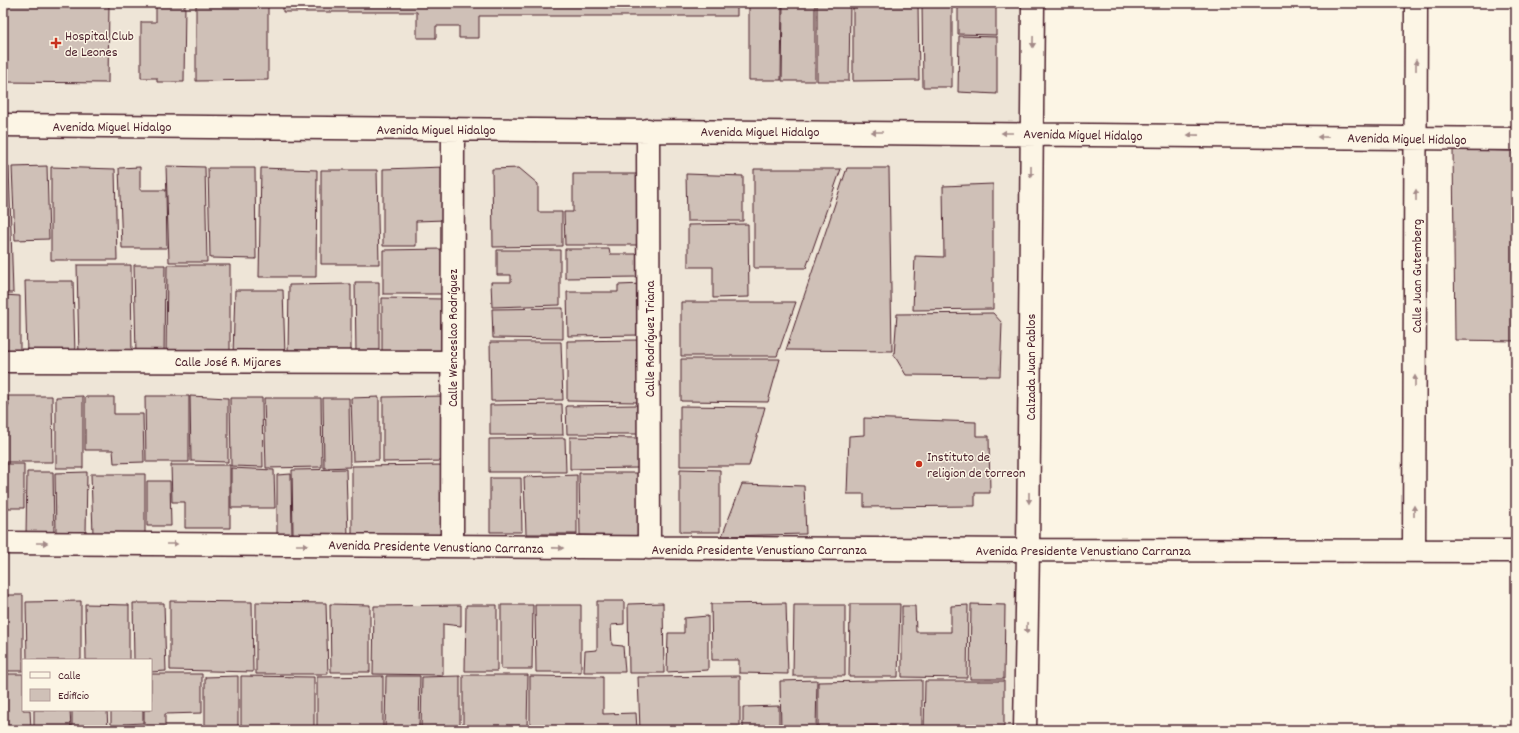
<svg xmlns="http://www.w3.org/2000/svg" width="1519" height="733" font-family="Dekko,sans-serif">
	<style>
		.built { fill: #eee5d7; fill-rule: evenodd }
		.building { fill: #cfc0b7; stroke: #4a1f2b }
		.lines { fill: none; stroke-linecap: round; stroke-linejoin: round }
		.minor-casing { stroke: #4a1f2b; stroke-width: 25 }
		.minor { stroke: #fcf5e5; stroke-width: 22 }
		.oneway { fill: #a38a88 }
		.poi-dot { fill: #c8321e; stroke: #fcf5e5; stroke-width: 1.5 }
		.labels { text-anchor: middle; stroke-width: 3; stroke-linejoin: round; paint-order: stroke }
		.poi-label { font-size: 14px; fill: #4a1f2b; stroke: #fcf5e5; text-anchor: start }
		.street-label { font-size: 14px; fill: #4a1f2b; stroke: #fcf5e5 }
	</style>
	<rect width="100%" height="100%" fill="#fcf5e5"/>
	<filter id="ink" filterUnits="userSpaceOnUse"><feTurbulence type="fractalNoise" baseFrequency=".025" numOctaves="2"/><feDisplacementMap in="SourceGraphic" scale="8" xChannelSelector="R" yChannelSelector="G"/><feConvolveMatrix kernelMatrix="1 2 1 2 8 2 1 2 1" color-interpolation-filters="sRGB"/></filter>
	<g filter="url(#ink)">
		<!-- built -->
		<path class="built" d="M3,3H1036L1027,730H3ZM23,660H151V710H23Z"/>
		<!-- building -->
		<path class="building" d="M3,3H109L108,83L3,82Z
			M196,3H268V80L196,81Z
			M283,3H737V16H479V38H459V26H436V38H417V12H283Z
			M749,3H782L781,80H749Z
			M783,3H815V81H782Z
			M817,3H850L849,81H817Z
			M853,3H918L919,80L853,81Z
			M922,3H952V87H923Z
			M958,3H996V35L958,34Z
			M156,4H185L184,82H157V78H141V22H156Z
			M959,36L997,37V94L958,92Z
			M1453,150L1516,151V341L1455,340Z
			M3,166H9L13,293H3Z
			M47,166L49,239L15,240L12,167Z
			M166,166L205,167L207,262H169Z
			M51,167L115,169L117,260H51Z
			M140,167V190H166L167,248H122L119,168Z
			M445,167V220L416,221V246H383V169Z
			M208,168H255L256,259L210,258Z
			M261,168L317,170L316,277H259Z
			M519,168L538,184V212H562V246L493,247L492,169Z
			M847,168H889L892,351L786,350Z
			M754,169H841L806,268H754Z
			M321,170H377L379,264H321Z
			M573,174H638V245H565L564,212H573Z
			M686,174L743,176V221H687Z
			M993,184V309L913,310L915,256L944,257L943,186Z
			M748,224L749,297L713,298V267H688V225Z
			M443,249V294H383V250Z
			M565,249H609L610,254H637V277L565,278Z
			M497,250H560V305L492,307L491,282H511V275H497Z
			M77,265H131L132,357L79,356Z
			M134,265H165L164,355H136Z
			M167,265H230V358L166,356Z
			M25,281H73L75,354H27Z
			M355,282H379V354H356Z
			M351,284V356L288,354L289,285Z
			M643,284L642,335L568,336L567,292H618V285Z
			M235,290H283L285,355H233Z
			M3,295L20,296V355H3Z
			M382,298L444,299V358H382Z
			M681,302H796L777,356H681Z
			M563,308V339L493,338L492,309Z
			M993,313L1002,323L1000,376L906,375L894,355L897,314Z
			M639,340L638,402L567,401V341Z
			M490,342H561L563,400L491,401Z
			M681,359H780L768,402L681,401Z
			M8,396H52L53,462H3V406H9Z
			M83,396V468H56V397Z
			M145,396H189V462H146Z
			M190,396L228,398V462L191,461Z
			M445,396V461L383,462V397Z
			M85,397H114V414H143L144,462L114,463L113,450H85Z
			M379,397V460L353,461L351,398Z
			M230,398H262L263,467L231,466Z
			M264,398H321L322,467L266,468Z
			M323,398H349L350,467L324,468Z
			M562,404L563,435H490V405Z
			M637,405L638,434H567L566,406Z
			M680,406L765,407L749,466H680Z
			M864,418L976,422V436H989L990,493H975V506L864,507V494H847L849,436L864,435Z
			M570,437L638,438V468L570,469Z
			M565,438L566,472H489V439Z
			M3,464H24V508H3Z
			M171,465H230V528H185V502H172Z
			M445,465V536L352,538V466Z
			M231,468L274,470L275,508H231Z
			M346,469L348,536H293L292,470Z
			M680,469L720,470V532H680Z
			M27,472H53L54,534L26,535Z
			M87,472L86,534H56L55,473Z
			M579,473H641L640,536L580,535Z
			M91,474H145V533L93,534Z
			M291,474L292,535H277V475Z
			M577,475V534H526L524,477Z
			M490,478H521L522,532H490Z
			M147,481H170L171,526H147Z
			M742,484L804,486L806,534L722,536Z
			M3,595H23V671H3Z
			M81,601V660H27L26,602Z
			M170,601L252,602L253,672L170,670Z
			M597,601H624V624L611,625L612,645L623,646L625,672H584L585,651L597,650Z
			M256,602L326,603L328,674H256Z
			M133,603H164L166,671L151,672V660H134Z
			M663,603L664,673H629L628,604Z
			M786,603L788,674L739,673V660H712L711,604Z
			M85,604L129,605V660H86Z
			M330,604L370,605V672H331Z
			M850,604H900L898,677H849Z
			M971,604L1005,605L1004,679H970Z
			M461,605V626L443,624V675L373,674L374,606Z
			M466,605H497V671H465Z
			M501,605H533L532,669H501Z
			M535,605H581V672H536Z
			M794,605H845V676H793Z
			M968,605L967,678L902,677V606H915L916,632H951V606Z
			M708,616V670L667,672L668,633H684V618Z
			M3,674H23V710H30L31,730H3Z
			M151,674H202V713L165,714V730H144V710H151Z
			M463,675H528L527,730H463Z
			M238,676V730H205V677Z
			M241,676L314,677V730H241Z
			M383,676V730H317V677Z
			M386,676H420L419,730H385Z
			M460,676V730H421L422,677Z
			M530,676L603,677V714L636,713L637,730H530Z
			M740,676V730H640L638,677Z
			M817,680L816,730H781L780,681Z
			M922,680V730H899V726H841V730H818V682Z
			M925,681H1004V730H924Z
			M779,706V730H743V707Z
			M34,710H70L71,729L34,730Z
			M72,710H107L108,730H72Z
			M111,710H143V723L124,724V730H111Z"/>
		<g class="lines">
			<defs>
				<path id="minor" d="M3,125L1516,139
					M648,130L649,548
					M3,361L453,362
					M3,543L1028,550L1516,551
					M452,546L453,129
					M1414,550L1416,3
					M1025,730L1028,550L1033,3"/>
			</defs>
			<!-- minor casing -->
			<use href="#minor" class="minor-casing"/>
			<!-- minor -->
			<use href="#minor" class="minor"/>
		</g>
		<!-- one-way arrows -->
		<defs><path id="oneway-solid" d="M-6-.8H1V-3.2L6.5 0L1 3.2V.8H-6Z"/></defs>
		<g class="oneway">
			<use href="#oneway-solid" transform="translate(1033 42) rotate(91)"/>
			<use href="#oneway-solid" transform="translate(1416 65) rotate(-90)"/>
			<use href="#oneway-solid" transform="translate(877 132) rotate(-180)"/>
			<use href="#oneway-solid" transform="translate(1007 133) rotate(-180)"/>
			<use href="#oneway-solid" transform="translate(1193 135) rotate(-179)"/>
			<use href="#oneway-solid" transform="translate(1323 137) rotate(-179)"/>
			<use href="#oneway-solid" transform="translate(1031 172) rotate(90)"/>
			<use href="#oneway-solid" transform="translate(1416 195) rotate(-90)"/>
			<use href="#oneway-solid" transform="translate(1415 381) rotate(-90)"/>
			<use href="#oneway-solid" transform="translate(1029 498) rotate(90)"/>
			<use href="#oneway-solid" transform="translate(1414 511) rotate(-90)"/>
			<use href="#oneway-solid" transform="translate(42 543)"/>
			<use href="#oneway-solid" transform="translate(172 544)"/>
			<use href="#oneway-solid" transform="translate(302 545)"/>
			<use href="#oneway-solid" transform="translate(558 548) rotate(1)"/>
			<use href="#oneway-solid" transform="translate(1027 628) rotate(91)"/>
		</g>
	</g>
	<!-- markers -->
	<g class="poi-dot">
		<path d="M54 37h4v4h4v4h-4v4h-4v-4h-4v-4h4z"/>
		<circle cx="919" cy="464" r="4"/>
	</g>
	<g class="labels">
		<!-- poi labels -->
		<g class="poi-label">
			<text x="65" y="40">Hospital Club<tspan x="65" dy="16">de Leones</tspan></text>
			<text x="927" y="461">Instituto de<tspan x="927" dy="16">religion de torreon</tspan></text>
		</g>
		<!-- street labels -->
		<g class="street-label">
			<text x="112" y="131">Avenida Miguel Hidalgo</text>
			<text x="436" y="134">Avenida Miguel Hidalgo</text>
			<text x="760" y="136">Avenida Miguel Hidalgo</text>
			<text transform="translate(1083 134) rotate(1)" y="5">Avenida Miguel Hidalgo</text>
			<text transform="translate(1407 138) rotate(1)" y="5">Avenida Miguel Hidalgo</text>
			<text transform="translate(1416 276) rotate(-90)" y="5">Calle Juan Gutemberg</text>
			<text transform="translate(452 338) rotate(-90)" y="5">Calle Wenceslao Rodríguez</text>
			<text transform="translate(649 339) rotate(-90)" y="5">Calle Rodríguez Triana</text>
			<text x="228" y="366">Calle José R. Mijares</text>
			<text transform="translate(1030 367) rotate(-90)" y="5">Calzada Juan Pablos</text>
			<text transform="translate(436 546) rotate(1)" y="5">Avenida Presidente Venustiano Carranza</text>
			<text x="759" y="554">Avenida Presidente Venustiano Carranza</text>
			<text x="1083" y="555">Avenida Presidente Venustiano Carranza</text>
		</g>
	</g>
	<!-- margin -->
	<rect width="1519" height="733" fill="none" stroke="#fcf5e5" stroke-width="16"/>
	<rect x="8" y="8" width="1503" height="717" fill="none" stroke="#4a1f2b" stroke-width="1.5" filter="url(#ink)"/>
	<!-- legend -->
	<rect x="22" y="659" width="130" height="52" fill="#fcf5e5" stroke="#b59f9b"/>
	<rect x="30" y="672" width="20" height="6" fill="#fcf5e5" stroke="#b59f9b"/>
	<text x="58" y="679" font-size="12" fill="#4a1f2b">Calle</text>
	<rect x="30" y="689" width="20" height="12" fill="#cfc0b7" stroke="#b59f9b"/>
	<text x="58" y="699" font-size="12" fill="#4a1f2b">Edificio</text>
</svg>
